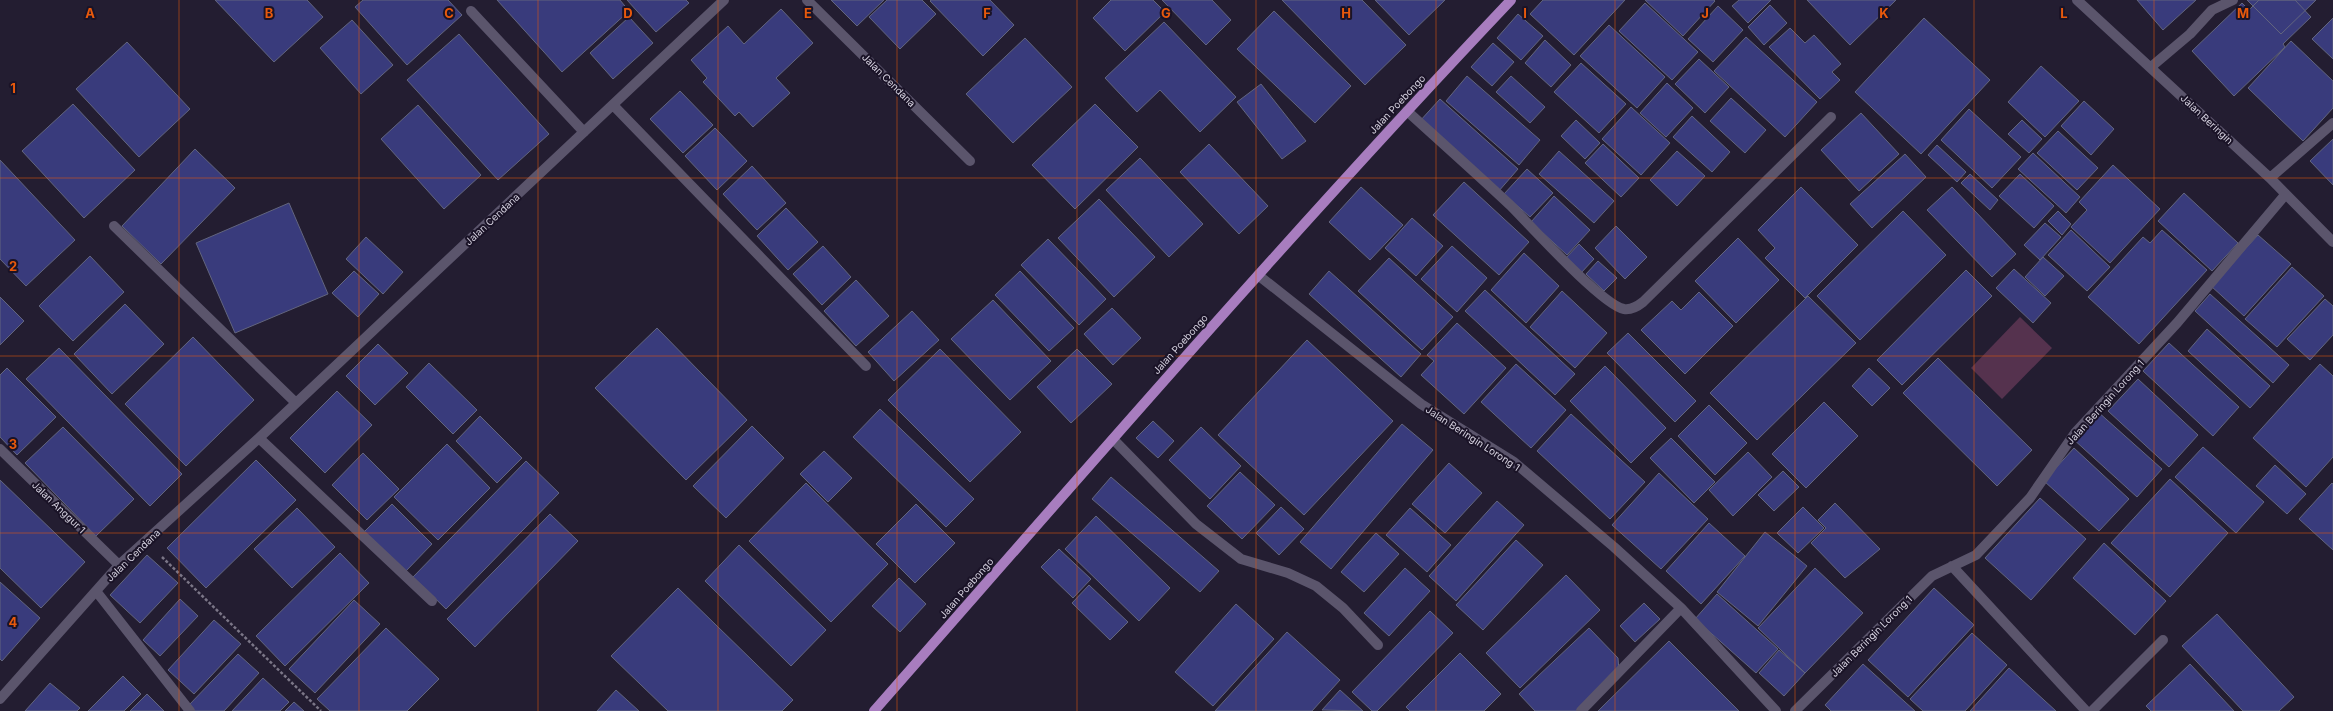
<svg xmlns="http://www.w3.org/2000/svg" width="2333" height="711" font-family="Inter,sans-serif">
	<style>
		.green { fill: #55324e }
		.building { fill: #393b7c; stroke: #62657e }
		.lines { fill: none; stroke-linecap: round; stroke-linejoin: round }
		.path { stroke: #7b7687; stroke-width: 2.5; stroke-dasharray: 3 2; stroke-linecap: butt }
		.minor { stroke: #5b556c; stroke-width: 10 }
		.major { stroke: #a87dbf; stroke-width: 10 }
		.grid { fill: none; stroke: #e8590c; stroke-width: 1; stroke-opacity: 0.55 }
		.labels { text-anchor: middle; stroke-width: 4; stroke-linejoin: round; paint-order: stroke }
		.street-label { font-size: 10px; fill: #d4d0de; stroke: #1a1327 }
		.grid-label { font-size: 13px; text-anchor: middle; font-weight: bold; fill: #e8590c; stroke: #1a1327; stroke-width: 4; stroke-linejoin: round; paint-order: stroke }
	</style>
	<rect width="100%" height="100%" fill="#231d31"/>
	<!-- green -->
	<path class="green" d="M2020,317L2052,348L2002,399L1971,368Z"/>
	<!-- building -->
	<path class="building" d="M215,0H307L323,17L274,62Z
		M363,0H448L462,15L407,65L355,7Z
		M497,0H620L629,11L562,72Z
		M627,0H686L689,3L656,32Z
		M831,0H884L857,26Z
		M887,0H922L936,14L900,49L869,17Z
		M931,0H990L1014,25L983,56L930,1Z
		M1111,0H1153L1165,12L1125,51L1093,18Z
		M1162,0H1212L1231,20L1206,45Z
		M1282,0H1362L1406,45L1365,85Z
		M1375,0H1445L1409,35Z
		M1543,0H1625L1574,55L1530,14Z
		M1645,0H1714L1715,1L1683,36Z
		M1739,0H1771L1748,23L1732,6Z
		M1807,0H1896L1850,45Z
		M2137,0H2196L2163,30Z
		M2247,0H2316L2281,34Z
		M2259,0H2295L2311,17L2283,44L2285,47L2234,96L2192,51L2242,3L2249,10Z
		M1645,3L1698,52L1672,80L1619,31Z
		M1770,5L1787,23L1764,45L1748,27Z
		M1718,6L1743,30L1713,62L1688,39Z
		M781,9L813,43L776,78L790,93L753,127L739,112L735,116L703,82L707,78L691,60L728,26L744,44Z
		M1274,11L1351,86L1315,123L1237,49Z
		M1518,14L1543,36L1521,60L1497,38Z
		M629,17L653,43L613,79L590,53Z
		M1924,18L1990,80L1921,154L1855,92Z
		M2333,18V59L2312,39Z
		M352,20L393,65L361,94L320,48Z
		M1164,22L1236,97L1200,132L1160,90L1137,112L1105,78Z
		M1609,25L1665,77L1637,108L1580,56Z
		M1790,28L1805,43L1814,35L1841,64L1832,72L1840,80L1820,99L1769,47Z
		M459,34L549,134L498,180L407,80Z
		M1746,37L1817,102L1785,137L1714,71Z
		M1025,38L1072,87L1013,143L966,94Z
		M1545,40L1571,65L1551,87L1525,63Z
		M2291,41L2333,81V108L2303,141L2248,88Z
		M127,42L190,109L139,157L76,89Z
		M1493,43L1514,62L1492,86L1471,67Z
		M1699,59L1729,87L1705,113L1675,84Z
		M1581,63L1626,104L1599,133L1554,92Z
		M2041,66L2079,101L2045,137L2008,102Z
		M1467,76L1540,140L1519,165L1446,101Z
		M1511,76L1545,107L1530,123L1496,92Z
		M1667,83L1693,108L1666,137L1640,113Z
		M1261,84L1306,141L1282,159L1237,102Z
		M680,91L713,125L683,153L650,119Z
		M1731,98L1766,130L1745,153L1710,121Z
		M1440,99L1518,169L1498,192L1419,122Z
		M2084,101L2114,129L2091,155L2061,126Z
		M73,104L135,170L84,218L22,151Z
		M1095,104L1138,147L1075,209L1032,165Z
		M418,105L481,175L444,209L381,139Z
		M1631,107L1670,143L1641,175L1602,139Z
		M1969,109L2021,157L1992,188L1941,140Z
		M1861,113L1899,154L1859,191L1821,150Z
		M1692,116L1730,152L1712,172L1673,137Z
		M1576,120L1600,143L1585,159L1561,136Z
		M2022,120L2042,139L2029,153L2008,134Z
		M715,128L747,161L717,190L685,156Z
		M2058,131L2098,168L2077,190L2037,153Z
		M2333,139V185L2310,161Z
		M1209,144L1268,206L1239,234L1180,172Z
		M1603,144L1639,178L1621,197L1585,163Z
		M1937,145L1966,172L1957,182L1928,155Z
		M195,149L235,188L161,264L122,226Z
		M1559,151L1614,201L1594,223L1539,174Z
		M1677,151L1705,176L1677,206L1650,180Z
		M2033,153L2080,197L2066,213L2018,169Z
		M1905,154L1926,177L1872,228L1850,204Z
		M1140,158L1203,224L1169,257L1106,190Z
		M0,160L75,240L26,286L0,259Z
		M2113,165L2160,209L2110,263L2071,227L2087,210L2079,202Z
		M752,166L786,203L757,230L723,194Z
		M1527,169L1553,193L1530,217L1504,194Z
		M1970,174L1998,200L1990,210L1961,183Z
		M2020,174L2054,206L2034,228L1999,196Z
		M1464,182L1529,242L1499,275L1433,215Z
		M1361,187L1403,225L1370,260L1329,222Z
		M1801,187L1858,245L1805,298L1765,258L1775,248L1758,230Z
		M1952,187L2016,254L1992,277L1927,210Z
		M2184,193L2238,243L2212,271L2158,221Z
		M1554,196L1590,230L1567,255L1531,222Z
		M1099,199L1155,257L1114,297L1058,238Z
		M289,203L328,294L235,333L196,243Z
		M786,208L818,242L788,270L757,236Z
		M1903,211L1946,255L1860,340L1817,296Z
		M2058,211L2071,224L2062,235L2048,221Z
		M1412,218L1443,246L1416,276L1385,248Z
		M2045,223L2061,237L2040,260L2024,245Z
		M1616,226L1647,257L1625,279L1595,248Z
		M2071,230L2110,267L2087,291L2048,255Z
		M2162,230L2207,270L2139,344L2088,297L2143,237L2150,243Z
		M2258,235L2291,264L2244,316L2211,286Z
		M366,237L403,272L383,294L346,259Z
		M1738,238L1779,280L1736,323L1695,281Z
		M1048,239L1106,299L1079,325L1021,265Z
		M1579,244L1594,259L1580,274L1564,260Z
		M823,246L851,277L822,305L793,274Z
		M1452,246L1487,278L1457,312L1421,279Z
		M1524,253L1559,286L1526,323L1491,290Z
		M90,256L124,292L73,341L39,306Z
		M2043,257L2064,276L2045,296L2025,277Z
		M1389,258L1453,317L1422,350L1358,291Z
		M1598,261L1617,278L1604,291L1586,274Z
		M2292,267L2324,296L2277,347L2245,319Z
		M2014,269L2051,303L2033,323L1996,288Z
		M1966,270L1992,296L1902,385L1877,360Z
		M354,271L379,294L358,317L332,293Z
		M1020,271L1074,328L1049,351L995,295Z
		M1329,271L1421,354L1401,377L1309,294Z
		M856,280L889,316L856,346L824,311Z
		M1485,290L1575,374L1555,395L1465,311Z
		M1562,291L1607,333L1575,368L1530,327Z
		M1699,292L1733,326L1685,374L1641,330L1672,301L1681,310Z
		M2210,294L2289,365L2273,383L2195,311Z
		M1808,296L1856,343L1757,440L1710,393Z
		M0,297L24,321L0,345Z
		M2325,299L2333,306V335L2310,360L2287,339Z
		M993,300L1051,361L1010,400L951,339Z
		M125,304L164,344L112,394L74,354Z
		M1112,308L1141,338L1113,365L1084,334Z
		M912,311L939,340L894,381L868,352Z
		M1457,323L1506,368L1464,414L1421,375L1434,361L1427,355Z
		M657,328L747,420L686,480L595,388Z
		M2207,329L2270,386L2250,408L2188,351Z
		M1628,333L1696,401L1675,422L1607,353Z
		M193,337L254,400L186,466L125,404Z
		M1307,340L1393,421L1304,515L1218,435Z
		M2169,343L2239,407L2213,436L2143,371Z
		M378,344L408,373L375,405L346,376Z
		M59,348L182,474L150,506L26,379Z
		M940,349L1021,432L970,482L888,400Z
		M1077,349L1112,384L1071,423L1037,387Z
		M1938,358L2032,450L1997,486L1903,393Z
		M429,363L477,410L453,434L406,387Z
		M1516,364L1566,410L1531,448L1481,402Z
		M2320,364L2333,376V457L2306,487L2253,438Z
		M1605,366L1666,428L1631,463L1570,401Z
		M7,368L56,417L17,455L0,437V375Z
		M1869,368L1890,388L1872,406L1852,386Z
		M2138,379L2198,435L2169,467L2108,411Z
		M337,391L372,425L325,473L290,438Z
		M1824,402L1858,436L1806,488L1772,454Z
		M1709,405L1747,443L1715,475L1678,436Z
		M880,409L974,499L946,527L853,437Z
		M2097,411L2162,469L2137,497L2072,438Z
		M1571,414L1645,482L1610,519L1537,451Z
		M480,416L522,458L497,483L456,441Z
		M1153,421L1174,441L1158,458L1136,438Z
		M1402,424L1433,450L1331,569L1300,542Z
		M752,426L784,458L726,518L693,486Z
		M63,427L134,499L96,536L25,463Z
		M1201,427L1241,466L1210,499L1169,460Z
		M1671,438L1715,482L1694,503L1650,458Z
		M447,444L490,488L438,540L394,497Z
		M2203,447L2264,502L2236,533L2175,477Z
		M2074,448L2129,499L2099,531L2044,481Z
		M824,451L852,478L828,502L800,474Z
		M1748,452L1772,477L1733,516L1709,490Z
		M363,453L399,489L367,520L332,485Z
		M256,460L296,500L206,588L167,548Z
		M526,461L559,493L446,609L413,577Z
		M1449,463L1482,493L1445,533L1412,504Z
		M2275,465L2306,494L2287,514L2256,486Z
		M1783,471L1799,487L1774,511L1758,495Z
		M1240,472L1275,505L1242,539L1207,506Z
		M1659,473L1708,519L1661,569L1612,525Z
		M1111,477L1219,571L1200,592L1092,499Z
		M2170,479L2228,533L2170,597L2111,543Z
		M0,480L85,562L41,608L0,568Z
		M806,483L888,564L831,622L749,541Z
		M2332,483L2333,484V550L2299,519Z
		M2040,498L2086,539L2031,600L1985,558Z
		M1497,501L1524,525L1456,601L1429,576Z
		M1835,503L1880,549L1845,578L1811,543L1826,528L1818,520Z
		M392,504L432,544L405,572L364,532Z
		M916,504L955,543L915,583L876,544Z
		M1281,507L1304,529L1279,555L1256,533Z
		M1803,507L1824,528L1798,553L1777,533Z
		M297,508L335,547L292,588L254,549Z
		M1410,508L1451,545L1427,572L1386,535Z
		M550,514L578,541L475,647L447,619Z
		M1096,516L1170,588L1139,621L1065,549Z
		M1709,523L1745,556L1701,604L1666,571Z
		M1765,532L1807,566L1758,626L1717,592Z
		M1376,533L1399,554L1364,592L1341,572Z
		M1516,540L1543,565L1483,630L1456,605Z
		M2104,543L2166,601L2135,635L2073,578Z
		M739,545L826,630L791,666L705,581Z
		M1059,549L1091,579L1073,598L1041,567Z
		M340,553L369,583L285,666L256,636Z
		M147,555L178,583L140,623L110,595Z
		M1405,568L1430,591L1389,636L1364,613Z
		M1815,568L1863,613L1805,673L1758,628Z
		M1566,575L1600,610L1520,688L1486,653Z
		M899,578L926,604L900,632L872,606Z
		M0,582L40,618L2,661L0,659Z
		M1089,585L1128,622L1110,640L1072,603Z
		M678,588L793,700L782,711H668L611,656Z
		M1934,588L1974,625L1908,697L1868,660Z
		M1717,594L1778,649L1756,673L1695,619Z
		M180,599L198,616L160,656L143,640Z
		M354,600L380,624L315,693L289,669Z
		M1644,603L1660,619L1635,642L1620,626Z
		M1236,604L1274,639L1213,706L1175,672Z
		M1430,611L1453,633L1377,711H1372L1352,692Z
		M2217,614L2294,697L2279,711H2243L2182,646Z
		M214,620L241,644L194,694L168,670Z
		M386,628L439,679L407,711H330L317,699Z
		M1589,628L1618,658L1619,671L1577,711H1535L1519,694Z
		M1287,632L1340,680L1312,711H1215Z
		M1972,633L2007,665L1965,711H1923L1910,699Z
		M1669,641L1739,711H1598Z
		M1779,650L1805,673L1784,696L1759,673Z
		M1460,653L1501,694L1484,711H1410L1406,707Z
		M238,654L259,673L224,711H195L189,705Z
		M1863,664L1915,711H1831L1825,705Z
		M2190,664L2234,711H2151L2146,706Z
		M2009,668L2056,711H1970Z
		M123,676L141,694L124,711H88Z
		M263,678L289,702L280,711H232Z
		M50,683L80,708L77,711H25Z
		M616,690L639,711H597Z
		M1340,690L1363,711L1322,710Z
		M147,694L164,711H130Z
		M294,702L304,711H285Z"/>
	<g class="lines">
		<!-- path -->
		<path class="path" d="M162,557L321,711"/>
		<!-- minor -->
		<path class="minor" d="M807,0L970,161
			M2077,0L2270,178L2333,242
			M471,11L584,132
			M2151,67L2190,34L2212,10L2233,0
			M613,105L866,366
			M1407,111C1441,142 1476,173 1510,205C1529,224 1602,305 1624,309C1631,310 1638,306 1643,302L1831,117
			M2270,178L2333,123
			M114,226L296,403
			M1258,275L1421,404L1514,462L1614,547L1681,608L1776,711
			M259,438L432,601
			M1113,439L1196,524L1241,559L1288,573L1316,586L1343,608L1378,645
			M0,449L119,565
			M1952,566L2086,711
			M96,591L190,711
			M0,699L119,565L259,438L724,0
			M1581,711L1681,608
			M1795,711L1932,576L1976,555L2030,498L2075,433L2177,323L2285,195
			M2092,711L2163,640"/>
		<!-- major -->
		<path class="major" d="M874,711C1084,472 1292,231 1511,0"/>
	</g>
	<!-- grid -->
	<path class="grid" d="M179,0V711M359,0V711M538,0V711M718,0V711M897,0V711M1077,0V711M1256,0V711M1436,0V711M1615,0V711M1795,0V711M1974,0V711M2154,0V711M0,178H2333M0,356H2333M0,533H2333"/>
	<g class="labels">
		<!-- street labels -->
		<g class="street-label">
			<text transform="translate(889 80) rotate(45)" y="4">Jalan Cendana</text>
			<text transform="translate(1397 104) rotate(-47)" y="4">Jalan Poebongo</text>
			<text transform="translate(2207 119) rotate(43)" y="4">Jalan Beringin</text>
			<text transform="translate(492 219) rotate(-43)" y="4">Jalan Cendana</text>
			<text transform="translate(1180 344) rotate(-48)" y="4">Jalan Poebongo</text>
			<text transform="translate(2105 402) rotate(-48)" y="4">Jalan Beringin Lorong 1</text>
			<text transform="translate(1473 438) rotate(33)" y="4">Jalan Beringin Lorong 1</text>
			<text transform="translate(59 507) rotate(44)" y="4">Jalan Anggur 1</text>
			<text transform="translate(133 555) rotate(-44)" y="4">Jalan Cendana</text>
			<text transform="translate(966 588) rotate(-49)" y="4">Jalan Poebongo</text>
			<text transform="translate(1871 636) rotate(-45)" y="4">Jalan Beringin Lorong 1</text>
		</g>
	</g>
	<g class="grid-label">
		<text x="90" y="18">A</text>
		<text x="269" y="18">B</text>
		<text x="449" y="18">C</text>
		<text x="628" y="18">D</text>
		<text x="808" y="18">E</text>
		<text x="987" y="18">F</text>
		<text x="1166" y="18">G</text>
		<text x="1346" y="18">H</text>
		<text x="1525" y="18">I</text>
		<text x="1705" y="18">J</text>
		<text x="1884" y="18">K</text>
		<text x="2064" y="18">L</text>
		<text x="2243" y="18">M</text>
		<text x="13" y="93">1</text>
		<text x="13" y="271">2</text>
		<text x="13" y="449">3</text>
		<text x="13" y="627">4</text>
	</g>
</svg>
